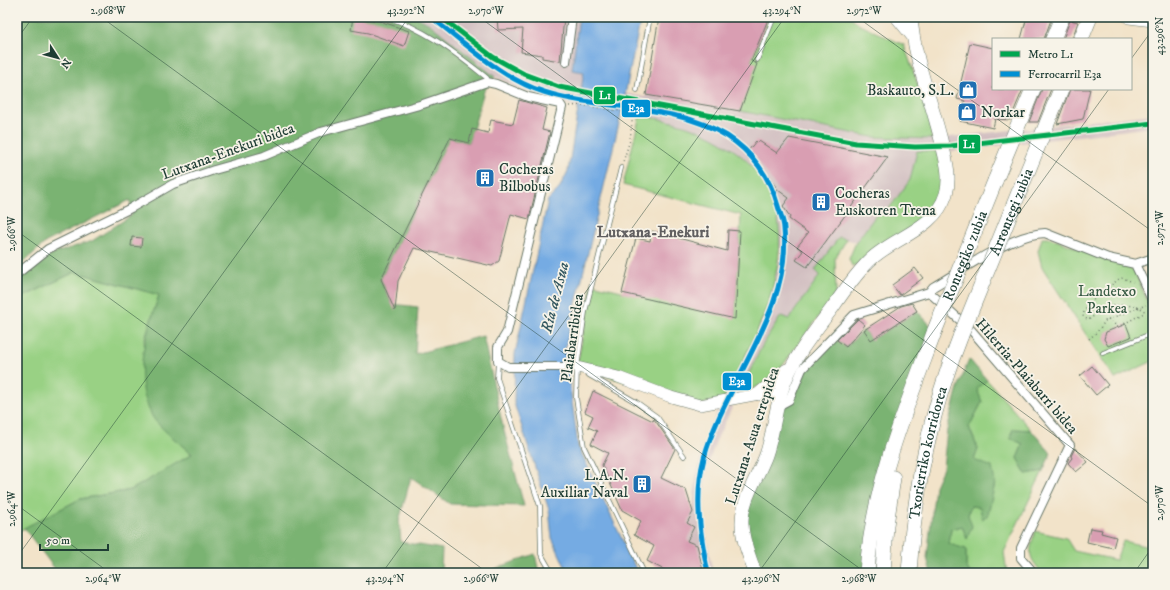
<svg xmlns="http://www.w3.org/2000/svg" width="1170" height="590" font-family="'IM FELL DW Pica',serif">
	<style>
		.industrial { fill: #d2bfc1 }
		.green { fill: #99d184; stroke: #5c875c }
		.forest { fill: #7ab372; stroke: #4c7853 }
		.water { fill: #75abe3; stroke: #4a748c }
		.building { fill: #d99eb2 }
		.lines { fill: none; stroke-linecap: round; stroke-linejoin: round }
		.lane-casing { stroke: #697768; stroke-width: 5.5 }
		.street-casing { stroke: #697768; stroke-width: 10 }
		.secondary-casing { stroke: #697768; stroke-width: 12 }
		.primary-casing { stroke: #697768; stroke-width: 14 }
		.highway-casing { stroke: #697768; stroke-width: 16 }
		.path { stroke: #697768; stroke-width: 1.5; stroke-dasharray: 1 3; stroke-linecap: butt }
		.lane { stroke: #fff; stroke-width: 4 }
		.street { stroke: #fff; stroke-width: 8 }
		.secondary { stroke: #fff; stroke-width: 11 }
		.primary { stroke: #fff; stroke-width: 13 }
		.highway { stroke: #fff; stroke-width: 15 }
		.highway-bridge-casing { stroke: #697768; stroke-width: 16; stroke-linecap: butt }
		.highway-bridge { stroke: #fff; stroke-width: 15 }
		.rail-1-casing { stroke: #f7f3e8; stroke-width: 8 }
		.rail-1 { stroke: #0090d3; stroke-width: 5 }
		.metro-1-casing { stroke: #f7f3e8; stroke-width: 8 }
		.metro-1 { stroke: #00a651; stroke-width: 5 }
		.ticks { fill: none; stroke: #1f3d34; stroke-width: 1; stroke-opacity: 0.45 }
		.labels { text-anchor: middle; stroke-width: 3.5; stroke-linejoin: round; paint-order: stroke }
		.poi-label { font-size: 15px; fill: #1f3d34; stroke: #f7f3e8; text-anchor: start }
		.street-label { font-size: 15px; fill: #1f3d34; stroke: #f7f3e8 }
		.park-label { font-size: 15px; fill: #375b44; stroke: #f7f3e8 }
		.neighbourhood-label { font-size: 16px; font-weight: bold; fill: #605f60; stroke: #f7f3e8 }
		.water-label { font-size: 16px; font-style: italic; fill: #345860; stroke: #f7f3e8 }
		.line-badge { stroke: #f7f3e8; stroke-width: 1.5 }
		.badge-label { font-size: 11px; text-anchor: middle; font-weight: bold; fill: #fff }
		.neatline { fill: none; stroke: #1f3d34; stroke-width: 1.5 }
		.ticks-label { font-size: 10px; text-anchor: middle; fill: #1f3d34 }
	</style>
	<rect width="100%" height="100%" fill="#f7f3e8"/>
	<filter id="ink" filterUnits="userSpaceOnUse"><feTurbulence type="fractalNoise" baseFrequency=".025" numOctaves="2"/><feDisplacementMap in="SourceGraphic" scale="8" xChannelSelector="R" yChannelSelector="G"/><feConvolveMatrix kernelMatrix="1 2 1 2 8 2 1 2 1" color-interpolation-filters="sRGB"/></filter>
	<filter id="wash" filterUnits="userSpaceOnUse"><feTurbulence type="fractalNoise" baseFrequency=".012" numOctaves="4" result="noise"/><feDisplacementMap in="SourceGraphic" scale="16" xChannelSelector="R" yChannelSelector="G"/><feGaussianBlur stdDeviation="0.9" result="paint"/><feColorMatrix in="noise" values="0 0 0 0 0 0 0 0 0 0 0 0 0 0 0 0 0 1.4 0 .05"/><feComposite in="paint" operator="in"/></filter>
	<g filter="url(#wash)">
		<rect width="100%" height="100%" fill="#f2e3c9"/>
		<!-- industrial -->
		<path class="industrial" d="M417,17H579L572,69L584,72L579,107L552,100L517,88L495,77L431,25Z
			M625,93L645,97L646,95L740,111L872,137L932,139L1153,114V127L955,151L917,152L910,180L887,210L877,214L856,242L839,237L820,275L789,319L781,317L762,346L716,441L706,470L703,506L707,542L713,573H704L697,545L687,541L694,527L687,523L693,512L696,476L705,443L718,409L759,327L772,291L781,253L753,166L717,140L695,129L671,122L621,112Z"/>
		<!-- green -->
		<path class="green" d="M769,17H851L860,25L904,45L930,118L932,139L872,137L740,111L751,61Z
			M640,115C658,119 678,122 695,129C771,161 793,212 772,290C762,328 741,363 724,398L700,405L577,367L592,284L735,318L741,215L623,185Z
			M917,151H936L944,173L945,184L931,214L858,264L852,266L849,259L856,242L877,214L888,210L910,180Z
			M839,237L847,239L835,258L836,293L780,369L764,384L739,394L762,346L781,316L789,319L820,275L815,270Z
			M1042,238H1050L1131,268L1135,272L1153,315V361L1115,379L1042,267L1038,251Z
			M75,272L159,295L144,341L153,417L192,455L131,490L80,499L17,532V300Z
			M987,380L1031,430L1013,429L1010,438L1023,444L1017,458L1026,474L1043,471L1004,552L1007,573H970L966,566V549L949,545L951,529L962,526L967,538L968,515L971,506L980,507L992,495L995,483L974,460L978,449L969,427L982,402L976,389Z
			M1035,531L1066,538L1074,551L1116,560L1123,541L1153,548V573H1125L1103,570L1099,573H1042C1027,555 1029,554 1035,531Z"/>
		<!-- forest -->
		<path class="forest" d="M17,17H417L431,25L495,77L484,91L469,143L449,138L381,279L392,304L418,307L415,354L483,336L503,427L524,506L450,504L411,477L399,521L401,542L442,549L441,573H58L24,528L80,499L131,490L192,454C183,446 157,426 152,416C131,374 146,336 159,295L75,272L17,300V281L49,255L92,241L132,215L130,200L46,242L17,268Z
			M917,311L935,330L885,472L867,573H755L742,523L778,406L789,400L802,369L836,339L846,347L864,330L871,340Z
			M969,359L987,380L977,389L982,402L969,427L978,449L974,460L992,467L995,483L988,515L982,519L980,507L971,506L968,515L972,526L967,539L962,526L951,529L949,544L966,549V566L970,573H931L927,558L935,486L943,468L947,430L957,391Z
			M1013,429L1031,430L1051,453L1043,471L1026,474L1017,458L1023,444L1010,438Z
			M535,554L539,573H484Z"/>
		<!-- water -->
		<path class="water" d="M579,17H641L620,119L565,349L578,446L638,573H568L552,538L549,510L514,403L515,354L548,200L559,189L568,171L584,72L572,70Z"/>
		<g id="blocks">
			<!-- building -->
			<path class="building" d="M353,17L380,21L409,31L404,46L368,33L351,30Z
				M497,17H564L560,61L542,58V55L521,52L523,29L498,30Z
				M659,17H769L751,61L757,64L740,111L646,95Z
				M1027,17H1052L1044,39H1021Z
				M1070,20L1078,22L1072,39H1063Z
				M970,43L993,48V89H1023L1010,120L995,119L993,128L960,121L965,101L957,99Z
				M1042,89H1051L1038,122H1029Z
				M1070,89H1090L1083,119L1057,124Z
				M519,100L547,108L542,130L550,132L529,219L511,214L499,261L492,266L414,248L398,281L395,311L381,279L450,138L469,143L472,129L488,133L491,120L513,124Z
				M789,138L888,157L807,267L796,260L803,251L797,247L808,233L789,219L790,217L783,206L789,198L778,190L756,157L748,151L756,141L758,143L759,141L777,153Z
				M728,230L740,231L735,319L622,293L636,238L650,241L652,231L727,251Z
				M132,237L142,238L141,247L131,246Z
				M915,268L923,278L900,295L892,285Z
				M912,303L917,311L871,340L864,330L901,306Z
				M858,319L865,325L846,347L837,340Z
				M1126,324L1131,337L1108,346L1104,339L1106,332Z
				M1092,366L1108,385L1096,395L1080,376Z
				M593,391L653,421L654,419L675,449L661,478L686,490L693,512L687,523L694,527L687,541L697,545L704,573H670L647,561L654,546L634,535L641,521L622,510L602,465L608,453L591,444L597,431L588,427L593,416L585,412Z
				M1075,448L1088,462L1076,472L1068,463L1072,458L1071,456Z
				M1090,528L1102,530L1101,533L1116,537L1113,548L1087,542Z"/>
		</g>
	</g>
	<g filter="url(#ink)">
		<use href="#blocks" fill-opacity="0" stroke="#697768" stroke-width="1"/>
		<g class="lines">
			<defs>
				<path id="lane" d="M386,17C426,29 455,53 487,78V82
					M757,60L774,17
					M637,90L650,17
					M621,168L585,312L577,367L576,398L584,447L644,573
					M1103,353L1153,333
					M498,362L497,378L501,390L540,506L541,554L552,573
					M589,375L636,402L657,417L684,456"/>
				<path id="street" d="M566,62L572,17
					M1153,258L1135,264L1153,302
					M17,274L48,249L131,208L173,184L214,170L264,156L321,132L423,104L487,82L496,84L528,97L560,104L562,107L507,332L498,347V361L508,367H577
					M929,292L972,331L1070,445L1021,548V558L1034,573
					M778,406L789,400L802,369L854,315L929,292L933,287C963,270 1011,234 1045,233L1108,258L1135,264"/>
				<path id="secondary" d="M577,367L618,377L671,397L700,405L759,394L781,395"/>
				<path id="primary" d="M897,17L912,35
					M1129,17L1153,20
					M759,394L787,370
					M755,573C750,557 742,541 742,524C741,500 758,477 766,455C774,432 775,407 784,384C795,355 815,331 833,307C844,291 855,275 869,261C893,237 935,230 946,194C951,177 946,160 942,144C932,102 914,60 911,17"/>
				<g id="highway">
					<path d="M1053,39L1062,17"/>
					<path d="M1081,39L1090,17"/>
					<path d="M995,181L1033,89"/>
					<path d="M867,573C872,489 906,408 935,330"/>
					<path d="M883,573L886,525L893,478"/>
					<path id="s1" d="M909,573C915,487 929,415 961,335"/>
				</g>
			</defs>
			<!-- lane casing -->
			<use href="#lane" class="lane-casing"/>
			<!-- street casing -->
			<use href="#street" class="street-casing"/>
			<!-- secondary casing -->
			<use href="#secondary" class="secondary-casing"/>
			<!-- primary casing -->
			<use href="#primary" class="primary-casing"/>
			<!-- highway casing -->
			<use href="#highway" class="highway-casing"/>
			<!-- path -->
			<path class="path" d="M570,106L581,105L633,113L630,140L623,162
				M1108,319L1118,327L1144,313V310C1135,304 1115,304 1104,308C1098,311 1094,317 1088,320L1083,316C1084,304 1109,287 1119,279L1123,278L1133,282
				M1089,339L1097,332L1106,320L1146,305"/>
			<!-- lane -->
			<use href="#lane" class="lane"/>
			<!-- street -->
			<use href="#street" class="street"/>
			<!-- secondary -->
			<use href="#secondary" class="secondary"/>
			<!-- primary -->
			<use href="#primary" class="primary"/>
			<!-- highway -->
			<use href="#highway" class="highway"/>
			<defs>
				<g id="highway-bridge">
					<path id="s2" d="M935,330L995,181"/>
					<path id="s3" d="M961,335L1061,89"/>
				</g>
			</defs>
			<!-- highway-bridge casing -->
			<use href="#highway-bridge" class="highway-bridge-casing"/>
			<!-- highway-bridge -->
			<use href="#highway-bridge" class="highway-bridge"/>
			<defs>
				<path id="rail-1" d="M431,17C467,44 500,78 544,92C604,111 672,102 727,136C752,152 770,177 778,206C780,213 784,221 784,229C792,311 725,382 704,458C694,496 700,535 708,573"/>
			</defs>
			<!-- rail-1 casing -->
			<use href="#rail-1" class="rail-1-casing"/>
			<!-- rail-1 -->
			<use href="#rail-1" class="rail-1"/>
			<defs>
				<path id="metro-1" d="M441,17L493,57L524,74L559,87L856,143L915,147L951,146L1153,123"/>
			</defs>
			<!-- metro-1 casing -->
			<use href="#metro-1" class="metro-1-casing"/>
			<!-- metro-1 -->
			<use href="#metro-1" class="metro-1"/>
		</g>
	</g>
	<!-- ticks -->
	<path class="ticks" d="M101,17L866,573M479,17L1153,507M857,17L1153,232M17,39L33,17M1131,59L1153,29M17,231L488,573M17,505L110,573M17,557L409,17M382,573L785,17M758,573L1109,89M1134,573L1153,546"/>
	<!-- icons -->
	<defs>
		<symbol id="shop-square" viewBox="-11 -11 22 22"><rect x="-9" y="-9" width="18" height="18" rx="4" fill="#1f6fb2" stroke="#f7f3e8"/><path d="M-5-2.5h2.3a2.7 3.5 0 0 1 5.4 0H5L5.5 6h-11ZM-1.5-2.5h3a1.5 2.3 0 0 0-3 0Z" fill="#fff"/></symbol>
		<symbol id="building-square" viewBox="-11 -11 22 22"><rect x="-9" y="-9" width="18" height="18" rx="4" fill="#1f6fb2" stroke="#f7f3e8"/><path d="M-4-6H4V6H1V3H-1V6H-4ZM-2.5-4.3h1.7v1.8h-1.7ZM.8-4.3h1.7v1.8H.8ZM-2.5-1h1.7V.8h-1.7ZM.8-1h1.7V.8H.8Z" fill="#fff"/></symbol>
	</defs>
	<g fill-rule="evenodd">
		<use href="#shop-square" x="957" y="79" width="22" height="22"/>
		<use href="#shop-square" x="956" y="101" width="22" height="22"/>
		<use href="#building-square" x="474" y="167" width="22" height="22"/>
		<use href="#building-square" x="810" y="191" width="22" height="22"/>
		<use href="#building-square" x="631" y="473" width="22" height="22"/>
	</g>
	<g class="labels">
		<!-- poi labels -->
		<g class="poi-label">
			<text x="954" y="95" text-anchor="end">Baskauto, S.L.</text>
			<text x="981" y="117">Norkar</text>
			<text x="499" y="174">Cocheras<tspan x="499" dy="17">Bilbobus</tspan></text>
			<text x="835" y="198">Cocheras<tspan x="835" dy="17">Euskotren Trena</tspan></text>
			<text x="628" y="480" text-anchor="end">L.A.N.<tspan x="628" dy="17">Auxiliar Naval</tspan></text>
		</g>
		<!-- street labels -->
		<g class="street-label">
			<text transform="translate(228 151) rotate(-20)" y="5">Lutxana-Enekuri bidea</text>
			<text dy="5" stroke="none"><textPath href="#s3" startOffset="133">Arrontegi zubia</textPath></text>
			<text dy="5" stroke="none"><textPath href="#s2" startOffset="80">Rontegiko zubia</textPath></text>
			<text transform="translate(572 338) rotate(-82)" y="5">Plaiabarribidea</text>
			<text transform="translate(1027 376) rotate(49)" y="5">Hilerria-Plaiabarri bidea</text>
			<text transform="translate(752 436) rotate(-72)" y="5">Lutxana-Asua errepidea</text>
			<text dy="5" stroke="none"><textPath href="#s1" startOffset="122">Txorierriko korridorea</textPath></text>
		</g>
		<!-- park labels -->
		<g class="park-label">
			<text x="1107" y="296">Landetxo<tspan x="1107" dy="17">Parkea</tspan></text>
		</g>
		<!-- neighbourhood labels -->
		<g class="neighbourhood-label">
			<text x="653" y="237">Lutxana-Enekuri</text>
		</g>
		<!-- water labels -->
		<g class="water-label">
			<text transform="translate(554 297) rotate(-76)" y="6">Ría de Asua</text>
		</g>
	</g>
	<g class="line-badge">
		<rect x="593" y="86" width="23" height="19" rx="4" fill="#00a651"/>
		<rect x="621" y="99" width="30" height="19" rx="4" fill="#0090d3"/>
		<rect x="958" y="134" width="23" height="20" rx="4" fill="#00a651"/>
		<rect x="722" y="372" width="30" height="19" rx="4" fill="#0090d3"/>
	</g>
	<g class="badge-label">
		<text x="605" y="99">L1</text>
		<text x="636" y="112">E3a</text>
		<text x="969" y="148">L1</text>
		<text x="737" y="385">E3a</text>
	</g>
	<!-- margin -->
	<rect width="1170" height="590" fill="none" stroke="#f7f3e8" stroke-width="44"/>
	<!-- legend -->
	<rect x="992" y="38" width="140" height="52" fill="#f7f3e8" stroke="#a1aaa0"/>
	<rect x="1000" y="51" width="20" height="6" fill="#00a651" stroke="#a1aaa0"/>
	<text x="1028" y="58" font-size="12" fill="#1f3d34">Metro L1</text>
	<rect x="1000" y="71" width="20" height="6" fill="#0090d3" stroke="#a1aaa0"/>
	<text x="1028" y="78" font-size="12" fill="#1f3d34">Ferrocarril E3a</text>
	<!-- north arrow -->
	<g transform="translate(58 58) rotate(126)" stroke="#f7f3e8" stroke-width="3" paint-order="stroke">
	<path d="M0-3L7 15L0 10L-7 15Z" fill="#1f3d34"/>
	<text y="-6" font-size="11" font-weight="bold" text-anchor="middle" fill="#1f3d34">N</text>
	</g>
	<!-- scale -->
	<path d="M40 544v6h68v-6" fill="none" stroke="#1f3d34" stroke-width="2"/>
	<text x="46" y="544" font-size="12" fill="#1f3d34" stroke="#f7f3e8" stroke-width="3" paint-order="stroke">50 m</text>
	<rect x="22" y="22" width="1126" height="546" class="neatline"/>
	<g class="ticks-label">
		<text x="108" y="14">2.968°W</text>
		<text x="406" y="14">43.292°N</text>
		<text x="486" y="14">2.970°W</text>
		<text x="782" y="14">43.294°N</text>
		<text x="864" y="14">2.972°W</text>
		<text transform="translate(1159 36) rotate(-90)" y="4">43.296°N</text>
		<text transform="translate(1159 228) rotate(-90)" y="4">2.972°W</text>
		<text transform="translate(11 234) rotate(-90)" y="4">2.966°W</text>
		<text transform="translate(1159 503) rotate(-90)" y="4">2.970°W</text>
		<text transform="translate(11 509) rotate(-90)" y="4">2.964°W</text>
		<text x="103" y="582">2.964°W</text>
		<text x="385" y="582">43.294°N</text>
		<text x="481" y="582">2.966°W</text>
		<text x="761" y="582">43.296°N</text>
		<text x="859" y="582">2.968°W</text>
	</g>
</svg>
